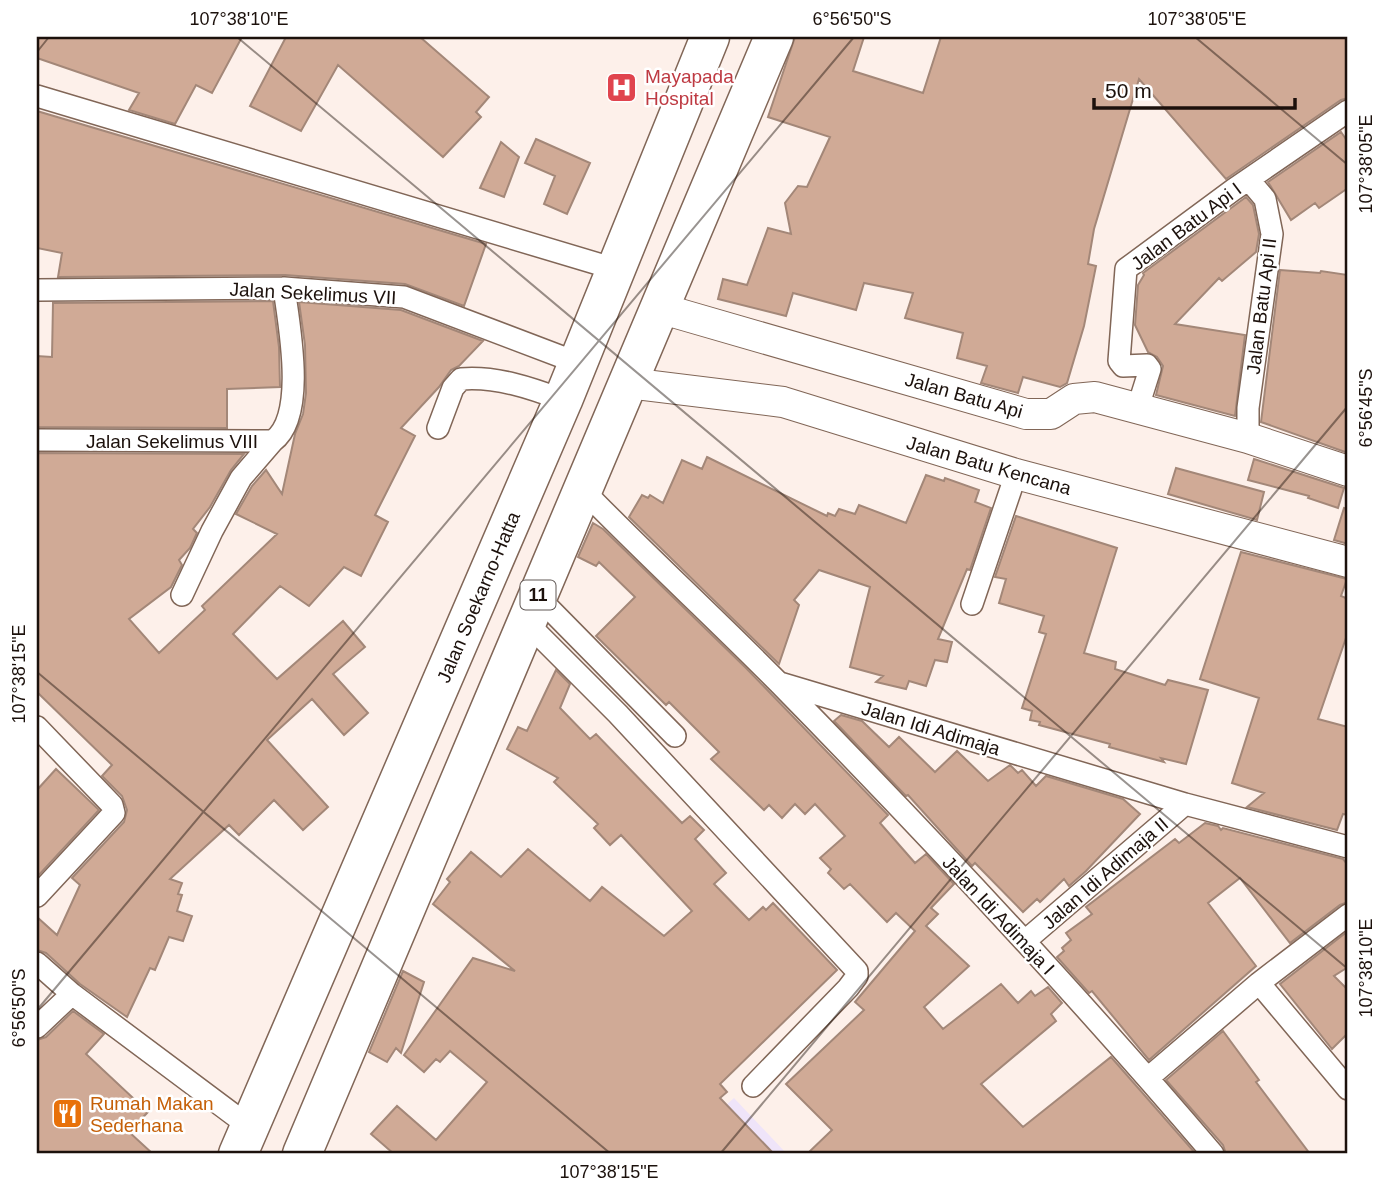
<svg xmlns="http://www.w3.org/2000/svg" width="1385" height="1191" font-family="Helvetica,sans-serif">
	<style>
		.industrial { fill: #efe4f9 }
		.building { fill: #d0aa96; stroke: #a38778; stroke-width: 2 }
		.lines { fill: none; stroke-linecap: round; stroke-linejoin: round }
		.street-casing { stroke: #816657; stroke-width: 24 }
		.secondary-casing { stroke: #816657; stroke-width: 32 }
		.highway-casing { stroke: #816657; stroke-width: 41 }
		.street { stroke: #fff; stroke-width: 21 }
		.secondary { stroke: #fff; stroke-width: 30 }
		.highway { stroke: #fff; stroke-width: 38 }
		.ticks { fill: none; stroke: #1c110c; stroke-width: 2; stroke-opacity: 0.45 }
		.labels { text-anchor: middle; stroke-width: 5; stroke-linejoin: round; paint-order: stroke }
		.shield { fill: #fff; stroke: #605855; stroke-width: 2 }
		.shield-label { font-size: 18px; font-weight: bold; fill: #1c110c }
		.health-label { font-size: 19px; fill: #be3a42; stroke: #fff; text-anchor: start }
		.street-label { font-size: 19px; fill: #1c110c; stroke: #fff }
		.food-label { font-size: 19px; fill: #c56008; stroke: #fff; text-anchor: start }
		.neatline { fill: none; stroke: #1c110c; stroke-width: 2.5 }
		.ticks-label { font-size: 18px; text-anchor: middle; fill: #1c110c }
	</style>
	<rect width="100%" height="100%" fill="#fdf0ea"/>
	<!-- industrial -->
	<path class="industrial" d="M734,1098L787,1154H672Z"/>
	<!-- building -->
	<path class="building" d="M37,37H242L212,93L196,85L175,124L129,110L139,93L37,58Z
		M286,37H420L489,97L476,112L481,117L443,157L338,65L301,131L250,106Z
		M795,37H864L853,71L923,93L941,37H1348V98L1341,100L1226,179L1139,79L1094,229L1088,264L1096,266L1084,326L1067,383L1060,387L1023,377L1018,393L981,383L987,366L957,358L963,333L905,318L913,293L864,283L856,310L793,293L786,316L718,299L723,279L747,285L768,228L791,234L785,203L798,186L807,187L830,137L768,117Z
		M37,111L486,244L464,306L405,284L285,275L58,277L62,253L37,248Z
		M1341,132L1348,142V188L1319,208L1315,203L1291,220L1268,182Z
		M536,139L590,163L567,214L544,204L555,176L525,163Z
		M501,142L519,157L504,197L480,188Z
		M1246,197L1253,205L1259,234L1256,252L1222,281L1219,278L1175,324L1245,335L1235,416L1156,395L1163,366L1157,357L1148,352L1135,325L1138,285L1144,275L1143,273Z
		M1280,270L1320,273L1321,271L1348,275V453L1261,422Z
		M273,301L279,347L280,387L227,389V428L37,427V356L52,357L53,303Z
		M299,302L401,310L483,341L459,366L451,370L439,387L401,428L415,436L375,515L388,522L361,576L344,567L309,606L280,586L233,634L277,679L343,621L365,647L333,674L368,713L344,735L312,699L267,740L328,807L303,830L274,800L239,835L229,825L170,879L182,883L178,894L182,895L177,911L192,916L183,941L169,937L155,970L150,968L127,1017L80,984L46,953L37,950V917L57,935L80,885L72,878L124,822L127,810L122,796L102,776L112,765L37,692V453L244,454L231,470L210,507L193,529L197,533L190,548L179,560L182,565L171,587L129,619L159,653L205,610L202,606L277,534L236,514L252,486L266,470L282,494L295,434L303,414L306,393L305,345Z
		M707,457L827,516L828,513L835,516L839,509L855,514L859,505L906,523L926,475L944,481L945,478L979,490L975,502L991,508L970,570L967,569L938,639L952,642L947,662L935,660L926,686L909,681L906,689L876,682L883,676L850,667L870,587L819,570L794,600L799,605L779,664L629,517L642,495L648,498L650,495L663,503L682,460L702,469Z
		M1254,459L1344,488L1338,508L1308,498L1309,496L1248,480Z
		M1176,468L1264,492L1257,520L1168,494Z
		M1344,508L1348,509V544L1334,540Z
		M1016,516L1117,548L1084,653L1116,662L1115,669L1165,685L1168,680L1208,690L1186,764L1161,758L1164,762L1109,747L1110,744L1039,725L1040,722L1030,720L1032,711L1022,708L1046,634L1039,632L1044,616L999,603L1006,579L995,577Z
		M593,523L603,529L746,668L888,815L880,823L915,863L926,854L954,884L931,908L938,914L926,926L969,966L924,1007L943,1029L1001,984L1018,1003L1031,991L1035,996L1048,987L1062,1003L1051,1014L1056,1021L981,1084L1023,1127L1111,1057L1196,1154H807L832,1130L786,1084L864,1010L855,1002L915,931L896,913L887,922L850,884L844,889L828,873L831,869L820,858L845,836L815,804L805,814L795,804L782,818L769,805L764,810L711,759L719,752L669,702L666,705L596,636L635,597L599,562L596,566L578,557Z
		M1241,552L1347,579L1341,596L1348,599V632L1318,719L1348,727V815L1343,814L1337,830L1247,807L1264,793L1232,783L1259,698L1200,679Z
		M556,670L570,684L560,708L590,739L596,734L682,823L690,816L704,830L695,839L726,873L714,884L749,920L763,907L766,910L773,903L837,970L720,1084L727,1092L720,1098L774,1154H394L371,1134L397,1106L436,1140L487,1082L450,1051L440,1062L436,1059L424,1072L404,1055L473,958L515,971L433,904L450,882L447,879L471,852L501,877L528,849L590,901L602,887L664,936L692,911L621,835L610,845L594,828L598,824L554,782L558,778L507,749L518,727L527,731Z
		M841,715L862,721L889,747L899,737L935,772L957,751L988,781L1010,765L1018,773L1022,770L1036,786L1046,776L1123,799L1140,814L1086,871L1069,886L1064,879L1040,902L1037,899L1023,912L975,863L972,866L908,795L906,796L834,721Z
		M56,769L99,810L37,877V790Z
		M1205,823L1218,826L1221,830L1223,828L1343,859L1348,865V902L1340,905L1290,943L1240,878L1208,903L1256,966L1149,1060L1092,991L1089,993L1057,957L1064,951L1062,948L1071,940L1066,933L1092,914L1086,907L1175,839L1179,843Z
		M1348,931V967L1334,976L1348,990V1033L1332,1049L1280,984Z
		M403,971L424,982L401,1053L396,1048L387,1062L369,1052Z
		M73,1011L104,1034L86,1054L148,1112L129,1132L153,1154H37V1040L46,1037Z
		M1223,1031L1259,1080L1256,1082L1310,1154H1226L1223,1145L1166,1080Z"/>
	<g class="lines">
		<defs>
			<path id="street" d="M37,96L615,269
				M37,290L284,288L404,297L578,363
				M1138,407L1150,369L1147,365L1123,366L1119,361L1126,269L1233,190L1348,111
				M438,428L453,388L461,379C496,376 531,388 563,400
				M1248,438V408L1272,234L1265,199L1249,180
				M37,440L273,441C307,416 289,325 284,288
				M583,490C647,556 715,618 779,683C929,836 1075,992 1213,1154
				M182,595L212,531L241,478L273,441
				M538,597L675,736
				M972,604L1016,474
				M527,623L618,714L857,971V976L848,988L753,1086
				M780,683L1185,804L1348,847
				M37,727L112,805L114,813L37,896
				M1025,941L1185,804
				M37,963L72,994L250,1127
				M1259,983L1348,1089
				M37,1027L72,994
				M1148,1078L1259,983L1348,915"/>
			<path id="secondary" d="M659,308L1026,414H1051L1074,399L1095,397L1248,438L1348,471
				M628,383L783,402L1016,474L1348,562"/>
			<path id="highway" d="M238,1154L563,400L710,37
				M302,1154L774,37"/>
		</defs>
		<!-- street casing -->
		<use href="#street" class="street-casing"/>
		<!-- secondary casing -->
		<use href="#secondary" class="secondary-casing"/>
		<!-- highway casing -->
		<use href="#highway" class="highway-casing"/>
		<!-- street -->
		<use href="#street" class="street"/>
		<!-- secondary -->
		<use href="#secondary" class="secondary"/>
		<!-- highway -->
		<use href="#highway" class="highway"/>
	</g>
	<!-- ticks -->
	<path class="ticks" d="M237,37L1348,969M1195,37L1348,165M37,52L49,37M37,672L611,1154M37,1010L854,37M720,1154L1348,406"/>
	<!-- icons -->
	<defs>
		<symbol id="hospital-square" viewBox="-11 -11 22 22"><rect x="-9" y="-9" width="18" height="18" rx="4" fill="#e0444e" stroke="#fff"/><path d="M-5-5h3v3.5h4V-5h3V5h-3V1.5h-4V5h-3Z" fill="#fff"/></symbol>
		<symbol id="restaurant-square" viewBox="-11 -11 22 22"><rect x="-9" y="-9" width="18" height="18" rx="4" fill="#e8710a" stroke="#fff"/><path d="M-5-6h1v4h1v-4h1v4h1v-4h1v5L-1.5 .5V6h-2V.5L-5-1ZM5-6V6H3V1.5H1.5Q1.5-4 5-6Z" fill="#fff"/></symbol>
	</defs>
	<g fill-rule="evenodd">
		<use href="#hospital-square" x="604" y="70" width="35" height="35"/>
		<use href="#restaurant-square" x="50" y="1096" width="35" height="35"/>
	</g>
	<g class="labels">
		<!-- shield labels -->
		<rect class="shield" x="520.5" y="580.5" width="35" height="29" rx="5"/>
		<g class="shield-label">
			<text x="538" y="601">11</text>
		</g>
		<!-- health labels -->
		<g class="health-label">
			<text x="645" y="83">Mayapada<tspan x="645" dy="22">Hospital</tspan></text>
		</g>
		<!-- street labels -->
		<g class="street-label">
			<text transform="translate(1186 226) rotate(-37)" y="7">Jalan Batu Api I</text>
			<text transform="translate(313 293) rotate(3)" y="7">Jalan Sekelimus VII</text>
			<text transform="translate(1261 306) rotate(-83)" y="7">Jalan Batu Api II</text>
			<text transform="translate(964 395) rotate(16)" y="7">Jalan Batu Api</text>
			<text x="172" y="448">Jalan Sekelimus VIII</text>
			<text transform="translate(989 465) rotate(16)" y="7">Jalan Batu Kencana</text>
			<text transform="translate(478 597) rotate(-67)" y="7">Jalan Soekarno-Hatta</text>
			<text transform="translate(931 728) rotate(17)" y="7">Jalan Idi Adimaja</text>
			<text transform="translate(1105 873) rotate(-41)" y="7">Jalan Idi Adimaja II</text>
			<text transform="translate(999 915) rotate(47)" y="7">Jalan Idi Adimaja I</text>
		</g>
		<!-- food labels -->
		<g class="food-label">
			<text x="90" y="1110">Rumah Makan<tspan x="90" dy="22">Sederhana</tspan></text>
		</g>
	</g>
	<!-- border -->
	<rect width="1385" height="1191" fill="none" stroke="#ffffff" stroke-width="77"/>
	<!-- scale -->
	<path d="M1094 98v10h201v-10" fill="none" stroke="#1c110c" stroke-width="3.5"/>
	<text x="1105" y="98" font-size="21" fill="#1c110c" stroke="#ffffff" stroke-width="5" paint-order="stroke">50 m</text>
	<rect x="38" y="38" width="1308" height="1114" class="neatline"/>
	<g class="ticks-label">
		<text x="239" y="25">107°38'10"E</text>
		<text x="852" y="25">6°56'50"S</text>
		<text x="1197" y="25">107°38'05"E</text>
		<text transform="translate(1366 164) rotate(-90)" y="6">107°38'05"E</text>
		<text transform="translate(1366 408) rotate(-90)" y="6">6°56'45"S</text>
		<text transform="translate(19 674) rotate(-90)" y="6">107°38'15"E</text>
		<text transform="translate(1366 968) rotate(-90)" y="6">107°38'10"E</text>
		<text transform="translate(19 1008) rotate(-90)" y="6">6°56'50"S</text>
		<text x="609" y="1178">107°38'15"E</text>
	</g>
</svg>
